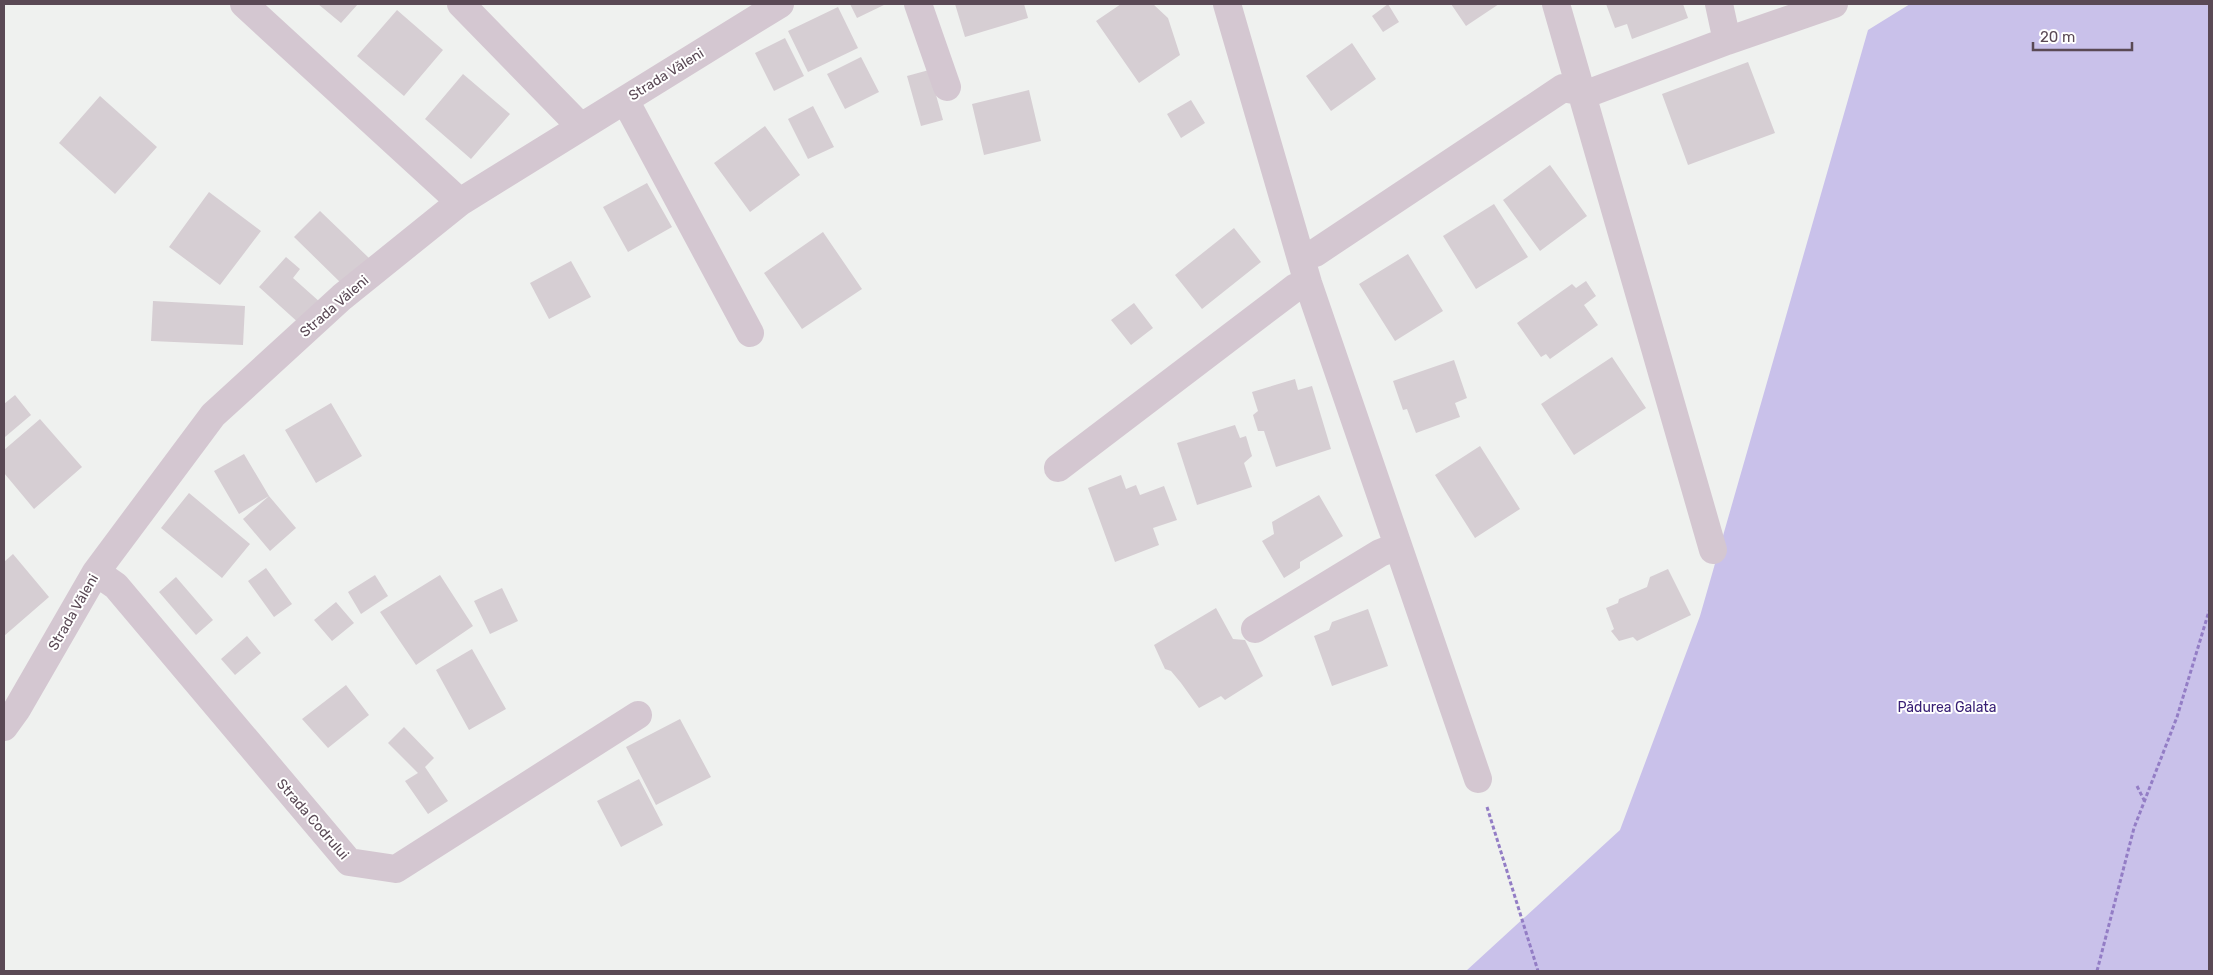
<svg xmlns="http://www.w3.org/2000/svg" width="2213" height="975" font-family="Rubik,sans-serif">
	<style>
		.green { fill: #c9c1ea }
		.building { fill: #d6ced3 }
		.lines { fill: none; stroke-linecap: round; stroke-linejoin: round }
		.path { stroke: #937dc5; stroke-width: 3; stroke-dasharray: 4 2.5; stroke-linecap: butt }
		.minor { stroke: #d4c7d1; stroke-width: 28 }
		.labels { text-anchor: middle; stroke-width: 4; stroke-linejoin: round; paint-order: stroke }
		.street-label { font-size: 14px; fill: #5a4955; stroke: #fff }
		.park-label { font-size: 14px; fill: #392075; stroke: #fff }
	</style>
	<rect width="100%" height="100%" fill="#eff1ef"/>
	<!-- green -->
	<path class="green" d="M1910,4H2209V971H1466L1620,830L1700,616L1868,30Z"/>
	<!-- building -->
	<path class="building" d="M318,4H358L341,23Z
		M850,4H886L857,18Z
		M955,4H1024L1028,18L965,37Z
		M1121,4H1153L1168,18L1180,55L1139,83L1096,21Z
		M1388,4L1399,22L1383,32L1372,16Z
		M1451,4H1499L1466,26Z
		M1606,4H1683L1688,18L1632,39L1627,24L1615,28Z
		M838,7L858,48L808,72L788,31Z
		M397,10L443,50L404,96L357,56Z
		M785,38L804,76L774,91L755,53Z
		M1352,43L1376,79L1331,111L1306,76Z
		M861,57L879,92L845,109L827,74Z
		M1748,62L1775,133L1688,165L1662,94Z
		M929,70L943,120L921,126L907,76Z
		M463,74L510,114L471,159L425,119Z
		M1029,90L1041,141L984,155L972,104Z
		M100,96L157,147L115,194L59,143Z
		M1191,100L1205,123L1181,138L1167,114Z
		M813,106L834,147L808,159L788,119Z
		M765,126L800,175L750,212L714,163Z
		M1550,165L1587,216L1540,251L1503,200Z
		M647,183L672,227L628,252L603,207Z
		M209,192L261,231L220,285L169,247Z
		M1494,204L1528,257L1476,289L1443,236Z
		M320,211L369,258L343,285L294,237Z
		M1234,228L1261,262L1202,309L1175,275Z
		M823,232L862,289L802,329L764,273Z
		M1408,254L1443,311L1395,341L1359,284Z
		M286,257L300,269L293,278L321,303L301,325L259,287Z
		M571,261L591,297L549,319L530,283Z
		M1586,281L1596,296L1584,305L1598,325L1550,359L1546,354L1541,357L1517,323L1572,284L1576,288Z
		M153,301L245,306L243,345L151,341Z
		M1134,303L1153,328L1131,345L1111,320Z
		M1612,357L1646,408L1574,455L1541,404Z
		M1454,360L1467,398L1455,403L1460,417L1416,433L1407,409L1403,410L1393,381Z
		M1295,379L1298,390L1312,386L1331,449L1276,467L1264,431H1258L1253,415L1258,411L1252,392Z
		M15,395L31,415L5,437L4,404Z
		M331,403L362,456L316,483L285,430Z
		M40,419L82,467L34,509L4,473V450Z
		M1235,425L1240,438L1246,436L1252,456L1244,463L1252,487L1197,505L1177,443Z
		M1480,446L1520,509L1475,538L1435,475Z
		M244,454L269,496L239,514L214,471Z
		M1121,475L1126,489L1136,485L1140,495L1164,486L1177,520L1153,528L1159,545L1115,562L1088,488Z
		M189,493L250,544L222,578L161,528Z
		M1319,495L1343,536L1300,562V568L1284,578L1262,541L1274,534L1272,522Z
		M269,496L296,528L270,551L243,519Z
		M13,554L49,597L4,636V562Z
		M266,568L292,604L274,617L248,581Z
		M1668,569L1691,615L1637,641L1633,637L1619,641L1611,631L1614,629L1606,608L1618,603L1619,599L1647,587L1650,577Z
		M375,575L388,596L361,614L348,592Z
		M440,575L473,626L416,665L380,612Z
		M176,577L213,620L196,635L159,592Z
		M502,588L518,621L490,634L474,601Z
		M336,602L354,623L332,641L314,620Z
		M1216,608L1233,639L1245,640L1263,676L1225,700L1221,696L1199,708L1181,683L1171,671L1165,669L1154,645Z
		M1368,609L1388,666L1332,686L1314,636L1329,630L1332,622Z
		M247,636L261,653L235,675L221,659Z
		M472,649L506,709L469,730L436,670Z
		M346,685L369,715L328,748L302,719Z
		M680,719L711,777L656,805L626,747Z
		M404,727L434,758L425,767L448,801L428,814L405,781L418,773L388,743Z
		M639,779L663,825L621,847L597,801Z"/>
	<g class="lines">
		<!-- path -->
		<path class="path" d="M2137,786L2144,800
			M1487,807L1538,971
			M2097,971L2134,828L2177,717L2209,611"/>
		<!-- minor -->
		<path class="minor" d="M244,4L460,202
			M461,4L580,126
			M918,4L947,87
			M1227,4L1308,283L1478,779
			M1556,4L1713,550
			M1727,41L1834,4
			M625,100L750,333
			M1302,258L1315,253L1563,88L1589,93L1727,41L1719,4
			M1058,468L1296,287L1308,283
			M96,572L116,586L349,862L396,869L638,715
			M1255,629L1380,553L1398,546
			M4,727L17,709L96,572L213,415L342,297L460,202L780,4"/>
	</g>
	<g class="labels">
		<!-- street labels -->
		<g class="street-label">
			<text transform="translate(666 74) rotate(-32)" y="5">Strada Văleni</text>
			<text transform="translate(334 306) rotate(-41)" y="5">Strada Văleni</text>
			<text transform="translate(73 612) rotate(-60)" y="5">Strada Văleni</text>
			<text transform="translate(313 819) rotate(49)" y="5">Strada Codrului</text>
		</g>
		<!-- park labels -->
		<g class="park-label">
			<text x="1947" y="712">Pădurea Galata</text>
		</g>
	</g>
	<!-- border -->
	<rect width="2213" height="975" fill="none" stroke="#5a4955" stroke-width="10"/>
	<!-- scale -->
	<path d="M2033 42v8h99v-8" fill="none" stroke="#5a4955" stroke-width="2.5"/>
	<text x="2040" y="42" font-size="15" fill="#5a4955" stroke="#ffffff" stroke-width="4" paint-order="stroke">20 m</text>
</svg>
